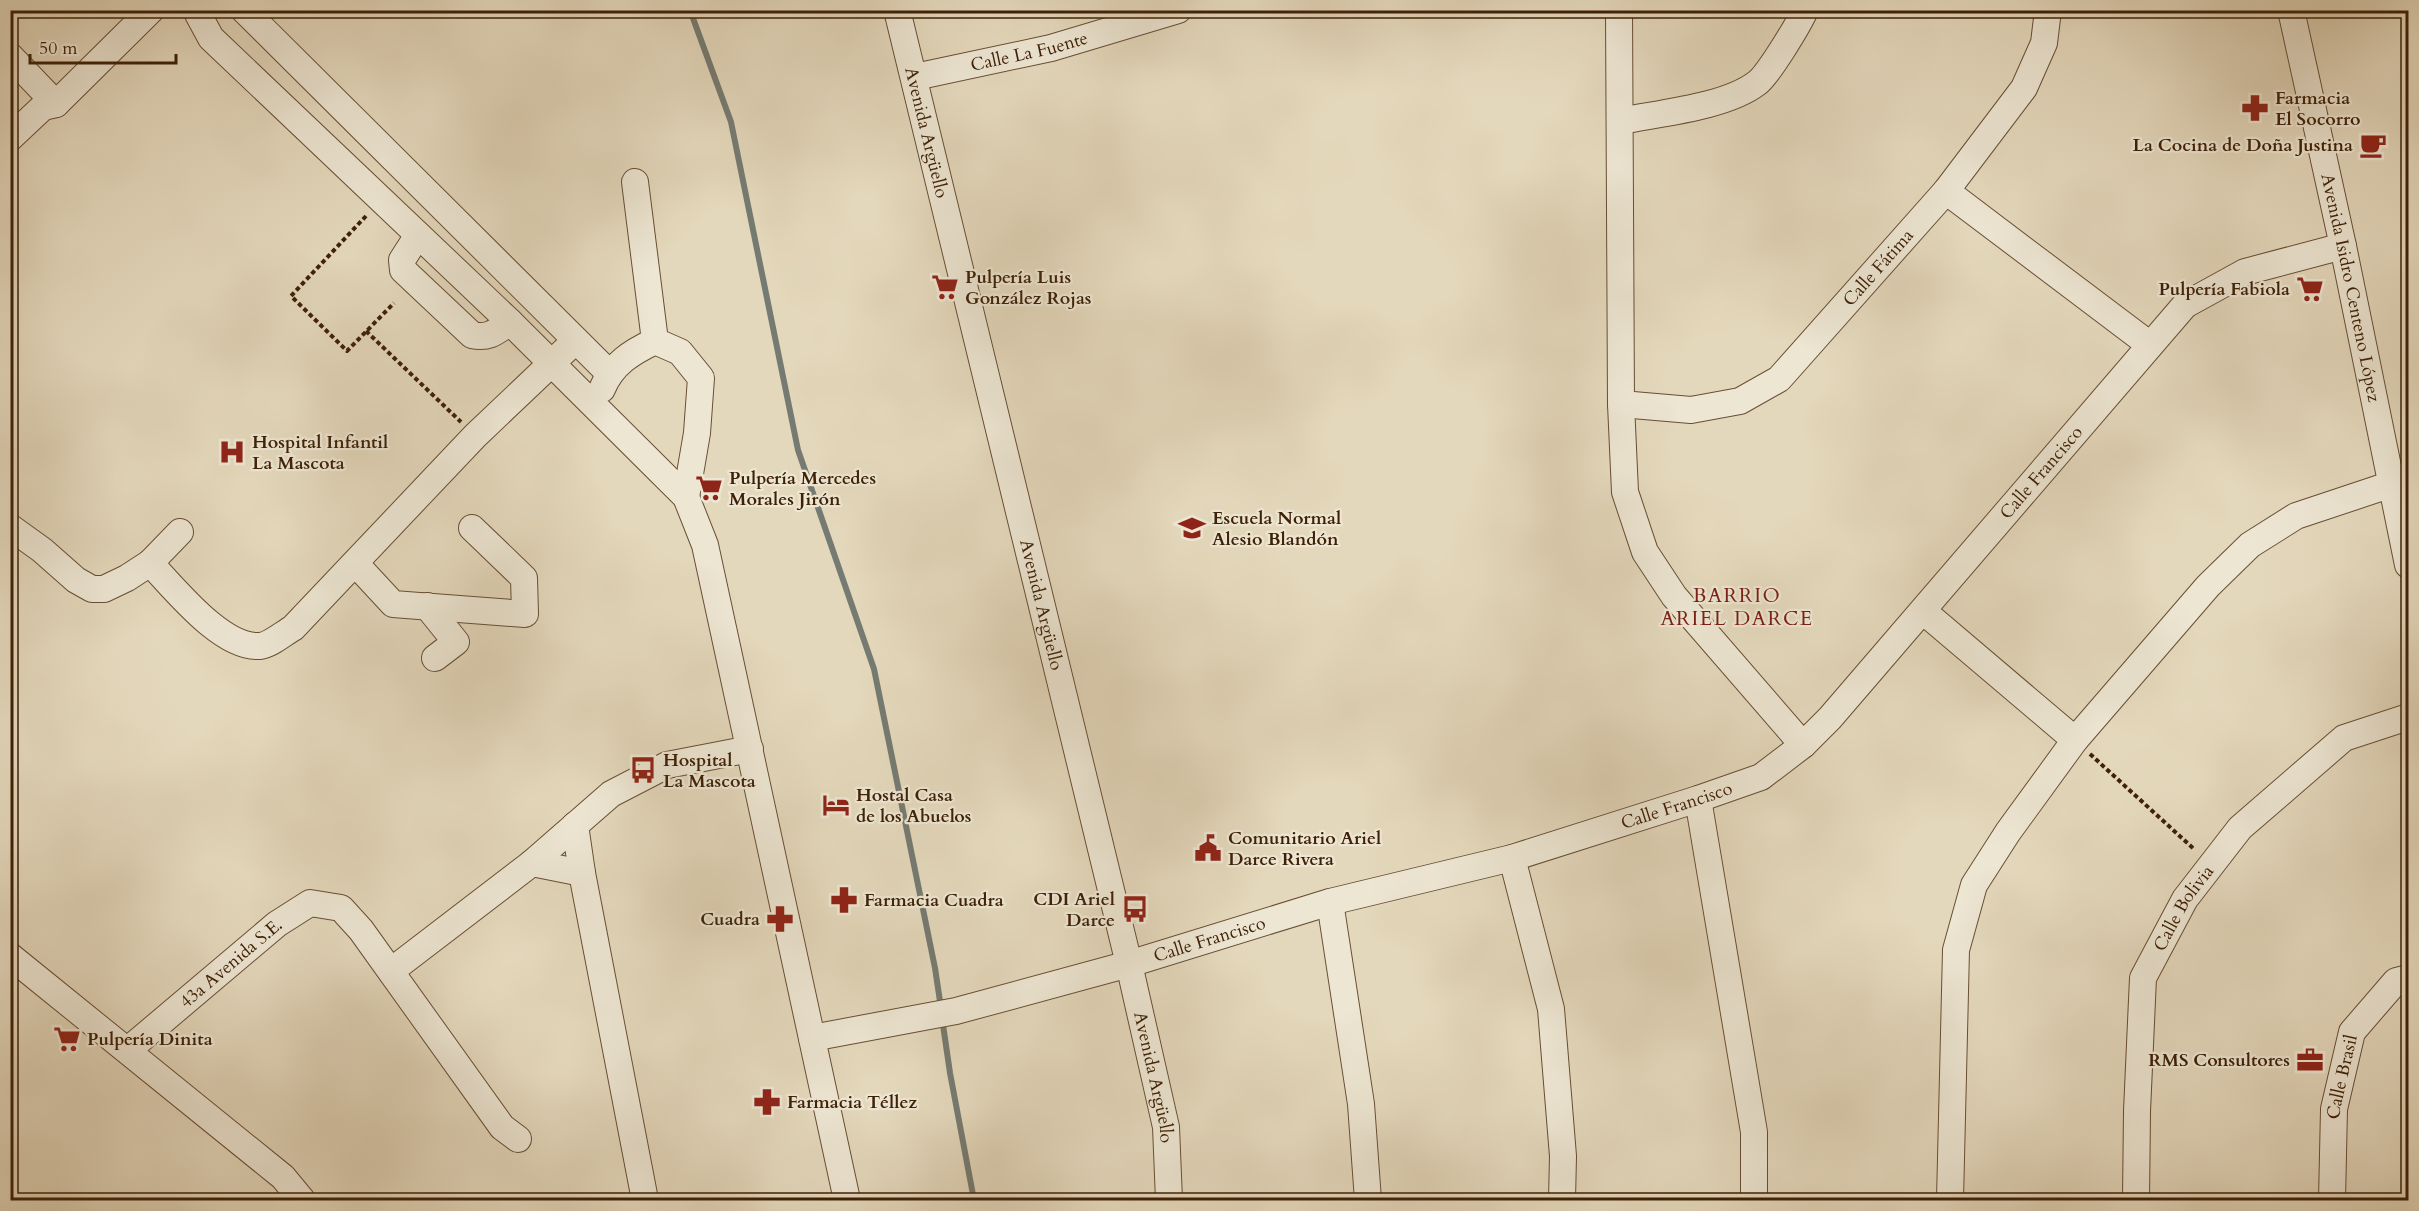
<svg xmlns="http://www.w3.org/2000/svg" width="2419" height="1211" font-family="Cardo,serif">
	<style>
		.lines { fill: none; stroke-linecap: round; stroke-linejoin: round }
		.stream { stroke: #757b72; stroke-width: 6 }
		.minor-casing { stroke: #684e34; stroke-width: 28 }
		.path { stroke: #3e2006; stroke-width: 4; stroke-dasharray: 4.5 3; stroke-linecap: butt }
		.minor { stroke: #ede6d3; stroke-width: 26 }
		.labels { text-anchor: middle; stroke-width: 4.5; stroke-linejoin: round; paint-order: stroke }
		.street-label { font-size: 18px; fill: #3e2006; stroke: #ede6d3 }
		.poi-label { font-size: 18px; font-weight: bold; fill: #3e2006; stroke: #ede6d3; text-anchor: start }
		.neighbourhood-label { font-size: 20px; letter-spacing: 1.5px; fill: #7a1f14; stroke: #ede6d3 }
	</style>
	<rect width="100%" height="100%" fill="#e4d8bc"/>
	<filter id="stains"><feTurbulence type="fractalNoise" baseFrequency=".00333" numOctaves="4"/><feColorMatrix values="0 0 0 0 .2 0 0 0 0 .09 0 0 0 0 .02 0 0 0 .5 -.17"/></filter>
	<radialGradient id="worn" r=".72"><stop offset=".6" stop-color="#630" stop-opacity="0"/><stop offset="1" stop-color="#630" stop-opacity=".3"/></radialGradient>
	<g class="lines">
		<!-- stream -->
		<path class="stream" d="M690,10L731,122L798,450L874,669L935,968L941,1008
			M942,1018L950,1073L974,1200"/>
		<defs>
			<g id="minor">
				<path d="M201,10L198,14L211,38L510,322L686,497L705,545L847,1200"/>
				<path d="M244,10L609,373"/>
				<path id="s1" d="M897,10L1129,964L1166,1127L1169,1200"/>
				<path d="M1619,10L1621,404L1625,492L1645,552L1674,596L1803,745"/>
				<path id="s2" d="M2291,10L2343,246L2408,565"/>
				<path d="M10,56L56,104"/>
				<path id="s3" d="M915,77L1051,48L1178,10"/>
				<path d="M1621,121C1660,113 1726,107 1757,83C1768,75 1799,24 1805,10"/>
				<path d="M10,138L43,107L56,104L151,10"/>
				<path d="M635,182L655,341"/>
				<path d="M1946,191L2150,345"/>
				<path d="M418,235L402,260L403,270L472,335C489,339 497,331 510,322"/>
				<path d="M602,389C612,364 632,352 655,341L680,352L701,378L697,433L686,497"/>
				<path id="s4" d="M1621,404L1691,410L1740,401L1779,379L1946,191L2024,88L2044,43L2048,10"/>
				<path d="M10,527L42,550L76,580L92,589H104L127,578L150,563"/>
				<path d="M180,532L150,563C175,589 222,649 260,646C270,645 284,633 293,628L475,436L575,341"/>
				<path d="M355,563L393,604L525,614L524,578L472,528"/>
				<path d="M427,606L456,642L435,658"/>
				<path d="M1923,611L2075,740"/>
				<path d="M1698,799L1754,1132V1200"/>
				<path d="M575,825L582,873L645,1200"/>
				<path d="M1512,858L1551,1009L1563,1156L1562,1200"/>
				<path d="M532,863L582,873"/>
				<path d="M1330,902L1361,1104L1368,1200"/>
				<path d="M10,956L283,1177L302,1200"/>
				<path d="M391,971L532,863L611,794L667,765L750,749"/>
				<path id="s5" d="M812,1038L956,1011L1129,964L1330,902L1512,858L1698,799L1761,777L1803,745L1830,718L2185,305L2245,272L2343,246"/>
				<path id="s6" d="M128,1050L277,924L310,903L341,908L361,930L502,1127L518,1139"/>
				<path d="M1950,1200L1956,950L1974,885L2008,832L2075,740L2208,586L2250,545L2296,516L2392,484"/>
				<path id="s7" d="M2136,1200L2137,1111L2143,978L2185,899L2240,828L2344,738L2408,717"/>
				<path id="s8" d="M2332,1200L2334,1109L2352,1032L2396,981L2408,978"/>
			</g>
		</defs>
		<!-- minor casing -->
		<use href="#minor" class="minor-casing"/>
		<!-- path -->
		<path class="path" d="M366,216L291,296L347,351L394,303
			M366,331L461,422
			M2090,754L2195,850"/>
		<!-- minor -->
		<use href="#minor" class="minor"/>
	</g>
	<!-- icons -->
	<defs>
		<symbol id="pharmacy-bare" viewBox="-9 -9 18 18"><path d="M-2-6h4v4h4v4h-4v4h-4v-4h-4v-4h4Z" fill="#8f2418" stroke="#ede6d3" stroke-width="2.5" paint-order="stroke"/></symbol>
		<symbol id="cafe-bare" viewBox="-9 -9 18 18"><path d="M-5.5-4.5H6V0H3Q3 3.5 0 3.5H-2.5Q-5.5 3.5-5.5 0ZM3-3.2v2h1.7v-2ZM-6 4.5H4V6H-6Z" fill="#8f2418" stroke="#ede6d3" stroke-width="2.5" paint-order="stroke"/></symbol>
		<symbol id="supermarket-bare" viewBox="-9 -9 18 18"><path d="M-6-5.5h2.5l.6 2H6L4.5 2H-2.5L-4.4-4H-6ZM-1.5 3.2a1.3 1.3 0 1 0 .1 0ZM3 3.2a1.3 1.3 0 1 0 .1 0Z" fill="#8f2418" stroke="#ede6d3" stroke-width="2.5" paint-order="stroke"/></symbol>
		<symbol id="hospital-bare" viewBox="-9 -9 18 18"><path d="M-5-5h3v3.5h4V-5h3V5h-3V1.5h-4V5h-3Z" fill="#8f2418" stroke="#ede6d3" stroke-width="2.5" paint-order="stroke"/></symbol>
		<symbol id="school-bare" viewBox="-9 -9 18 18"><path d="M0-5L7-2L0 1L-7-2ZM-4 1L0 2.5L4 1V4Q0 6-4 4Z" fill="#8f2418" stroke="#ede6d3" stroke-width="2.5" paint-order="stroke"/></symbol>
		<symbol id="bus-bare" viewBox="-9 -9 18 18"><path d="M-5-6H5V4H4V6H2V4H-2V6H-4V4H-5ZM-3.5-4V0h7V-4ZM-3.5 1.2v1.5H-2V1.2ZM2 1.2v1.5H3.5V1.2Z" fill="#8f2418" stroke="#ede6d3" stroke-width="2.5" paint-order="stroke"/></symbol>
		<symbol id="hotel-bare" viewBox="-9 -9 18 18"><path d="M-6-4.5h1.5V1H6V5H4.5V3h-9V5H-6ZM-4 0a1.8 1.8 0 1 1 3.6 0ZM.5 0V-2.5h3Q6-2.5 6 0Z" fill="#8f2418" stroke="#ede6d3" stroke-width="2.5" paint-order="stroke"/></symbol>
		<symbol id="civic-bare" viewBox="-9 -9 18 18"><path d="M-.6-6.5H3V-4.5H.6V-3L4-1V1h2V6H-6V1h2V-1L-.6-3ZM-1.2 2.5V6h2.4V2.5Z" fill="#8f2418" stroke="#ede6d3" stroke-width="2.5" paint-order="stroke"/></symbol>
		<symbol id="office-bare" viewBox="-9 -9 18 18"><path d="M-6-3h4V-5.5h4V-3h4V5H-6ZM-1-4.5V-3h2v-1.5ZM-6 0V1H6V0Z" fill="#8f2418" stroke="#ede6d3" stroke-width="2.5" paint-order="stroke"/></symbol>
	</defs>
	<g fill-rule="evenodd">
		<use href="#pharmacy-bare" x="2236" y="89" width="38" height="38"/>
		<use href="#cafe-bare" x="2354" y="126" width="38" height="38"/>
		<use href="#supermarket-bare" x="926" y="268" width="38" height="38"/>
		<use href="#supermarket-bare" x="2291" y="270" width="38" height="38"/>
		<use href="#hospital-bare" x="213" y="433" width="38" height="38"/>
		<use href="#supermarket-bare" x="690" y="469" width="38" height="38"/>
		<use href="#school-bare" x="1173" y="509" width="38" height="38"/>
		<use href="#bus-bare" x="624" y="751" width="38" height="38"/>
		<use href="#hotel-bare" x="817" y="786" width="38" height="38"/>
		<use href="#civic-bare" x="1189" y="829" width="38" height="38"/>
		<use href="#pharmacy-bare" x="825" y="881" width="38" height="38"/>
		<use href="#bus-bare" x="1116" y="890" width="38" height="38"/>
		<use href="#pharmacy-bare" x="761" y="900" width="38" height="38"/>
		<use href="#supermarket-bare" x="48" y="1020" width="38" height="38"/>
		<use href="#office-bare" x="2291" y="1041" width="38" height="38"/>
		<use href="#pharmacy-bare" x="748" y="1083" width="38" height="38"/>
	</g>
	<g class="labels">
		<!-- street labels -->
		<g class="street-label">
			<text dy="6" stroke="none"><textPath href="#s3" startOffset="117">Calle La Fuente</textPath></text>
			<text dy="6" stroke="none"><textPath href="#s1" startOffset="126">Avenida Argüello</textPath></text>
			<text dy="6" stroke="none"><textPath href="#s4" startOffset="314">Calle Fátima</textPath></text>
			<text dy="6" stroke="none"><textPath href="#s2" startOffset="284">Avenida Isidro Centeno López</textPath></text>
			<text dy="6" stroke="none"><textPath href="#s5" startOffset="1400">Calle Francisco</textPath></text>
			<text dy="6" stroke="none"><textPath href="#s1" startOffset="612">Avenida Argüello</textPath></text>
			<text dy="6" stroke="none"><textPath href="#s5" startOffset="896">Calle Francisco</textPath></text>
			<text dy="6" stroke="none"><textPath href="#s7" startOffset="303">Calle Bolivia</textPath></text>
			<text dy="6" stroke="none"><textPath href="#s5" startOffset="410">Calle Francisco</textPath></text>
			<text dy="6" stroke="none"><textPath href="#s6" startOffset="135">43a Avenida S.E.</textPath></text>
			<text dy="6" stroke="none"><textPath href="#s1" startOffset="1098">Avenida Argüello</textPath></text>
			<text dy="6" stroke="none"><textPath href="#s8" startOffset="124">Calle Brasil</textPath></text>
		</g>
		<!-- poi labels -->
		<g class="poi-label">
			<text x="2275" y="104">Farmacia<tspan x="2275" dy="21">El Socorro</tspan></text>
			<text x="2353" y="151" text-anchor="end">La Cocina de Doña Justina</text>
			<text x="965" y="283">Pulpería Luis<tspan x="965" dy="21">González Rojas</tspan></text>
			<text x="2290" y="295" text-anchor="end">Pulpería Fabiola</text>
			<text x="252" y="448">Hospital Infantil<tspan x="252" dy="21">La Mascota</tspan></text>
			<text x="729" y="484">Pulpería Mercedes<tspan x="729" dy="21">Morales Jirón</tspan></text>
			<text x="1212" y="524">Escuela Normal<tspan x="1212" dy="21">Alesio Blandón</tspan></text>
			<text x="663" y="766">Hospital<tspan x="663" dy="21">La Mascota</tspan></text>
			<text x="856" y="801">Hostal Casa<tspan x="856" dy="21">de los Abuelos</tspan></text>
			<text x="1228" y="844">Comunitario Ariel<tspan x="1228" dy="21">Darce Rivera</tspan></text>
			<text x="1115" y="905" text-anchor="end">CDI Ariel<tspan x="1115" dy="21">Darce</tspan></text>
			<text x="864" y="906">Farmacia Cuadra</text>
			<text x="760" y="925" text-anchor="end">Cuadra</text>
			<text x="87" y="1045">Pulpería Dinita</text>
			<text x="2290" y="1066" text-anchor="end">RMS Consultores</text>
			<text x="787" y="1108">Farmacia Téllez</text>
		</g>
		<!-- neighbourhood labels -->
		<g class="neighbourhood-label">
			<text x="1737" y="602">BARRIO<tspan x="1737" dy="23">ARIEL DARCE</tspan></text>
		</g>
	</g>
	<!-- margin -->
	<rect width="2419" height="1211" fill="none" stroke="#e4d8bc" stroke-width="36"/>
	<rect x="12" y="12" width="2395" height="1187" fill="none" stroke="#3e2006" stroke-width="3"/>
	<rect x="18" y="18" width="2383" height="1175" fill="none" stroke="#3e2006" stroke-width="1.5"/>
	<!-- scale -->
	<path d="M30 54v9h146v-9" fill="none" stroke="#3e2006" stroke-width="3"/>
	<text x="39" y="54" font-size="18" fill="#3e2006" stroke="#ede6d3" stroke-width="4.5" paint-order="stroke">50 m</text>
	<rect width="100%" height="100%" filter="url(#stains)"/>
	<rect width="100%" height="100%" fill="url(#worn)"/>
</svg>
